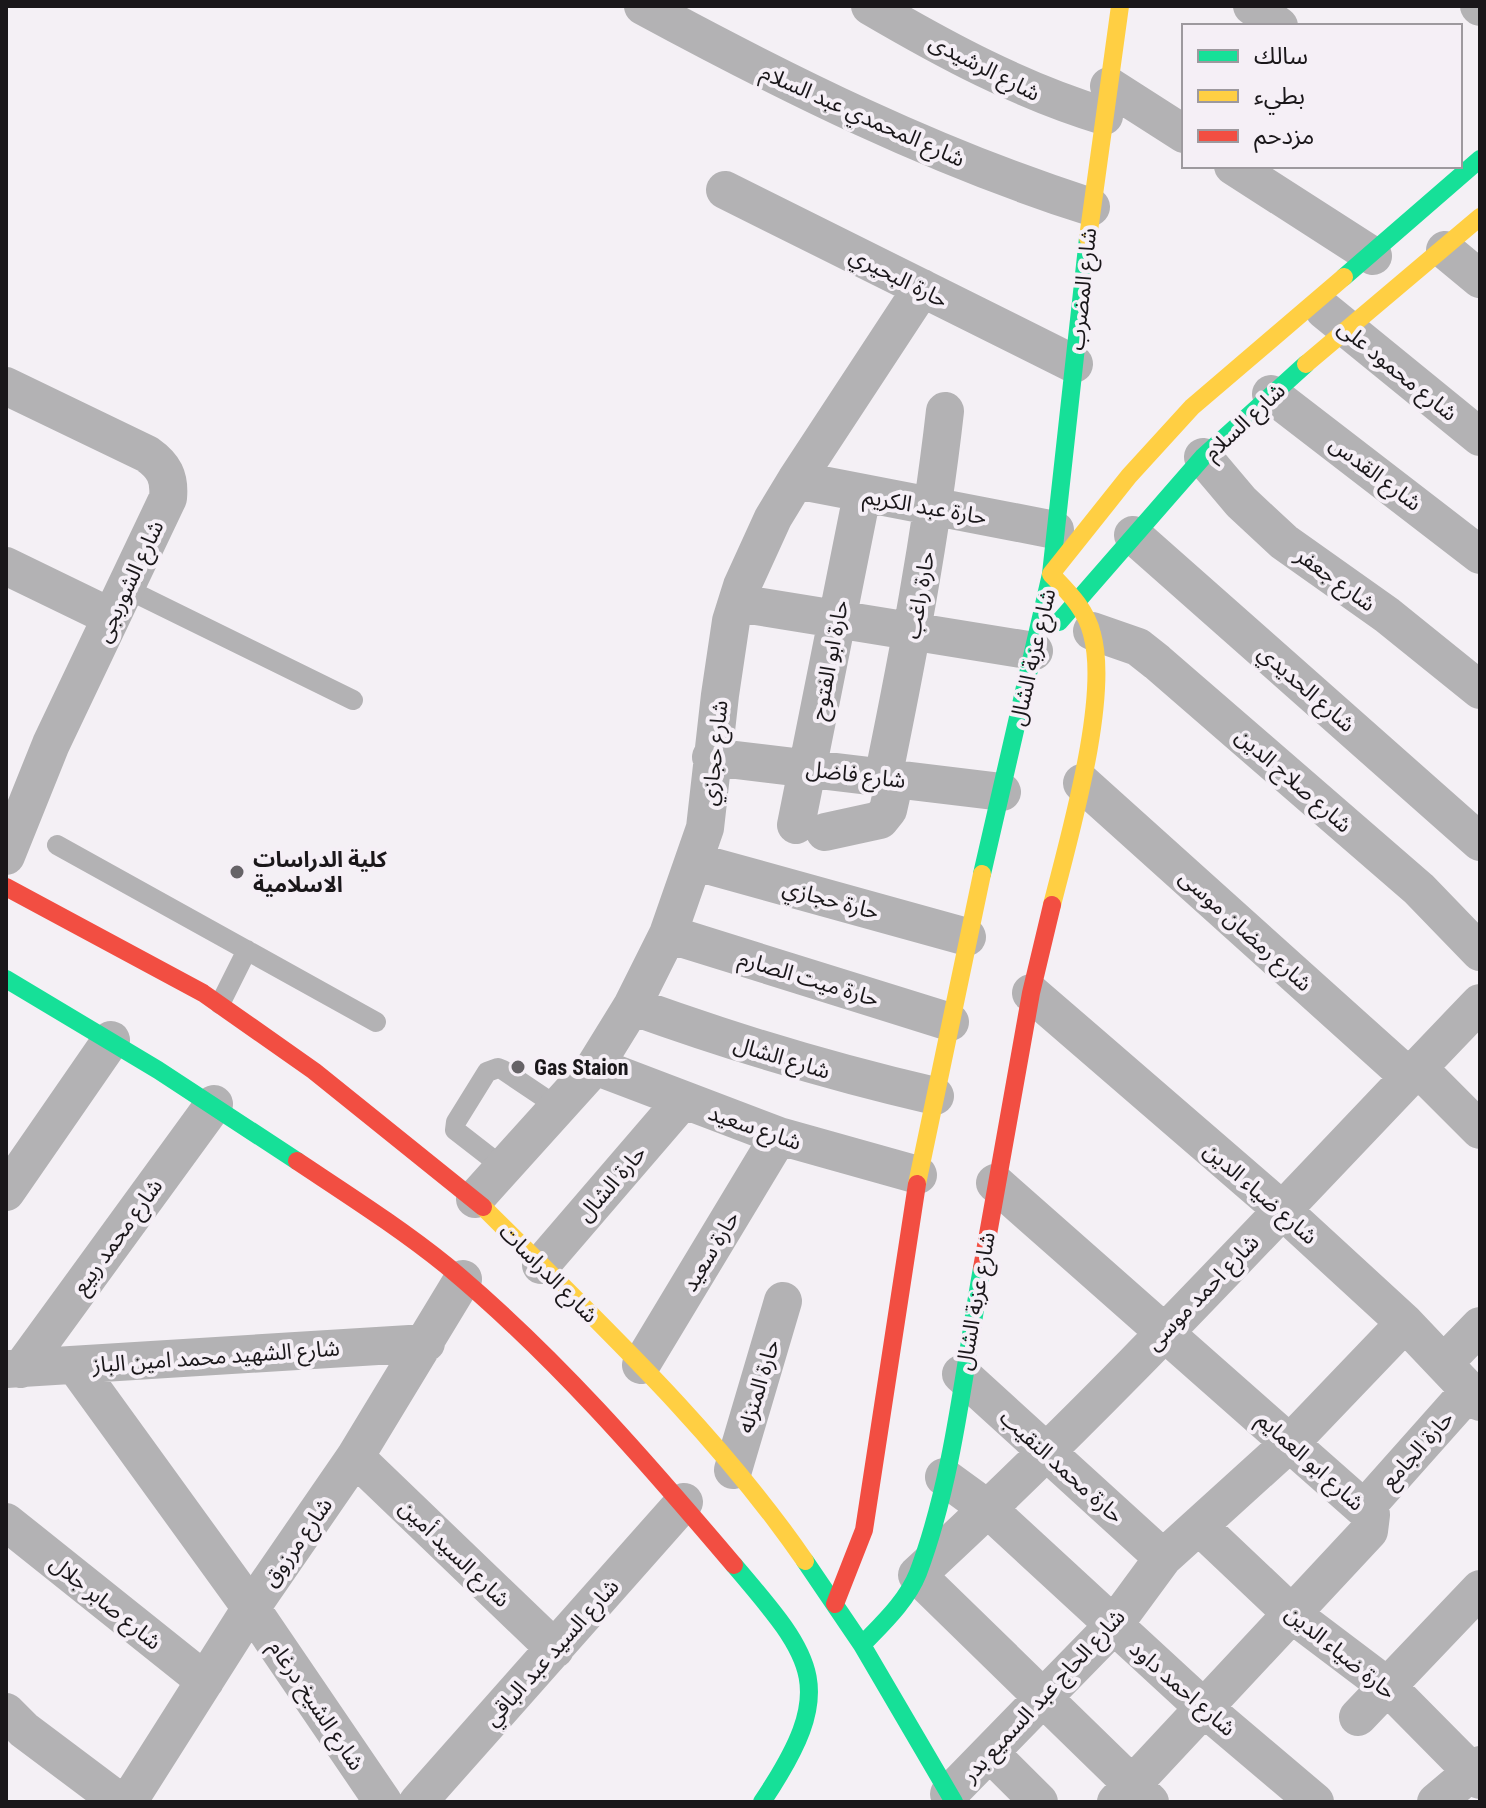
<svg xmlns="http://www.w3.org/2000/svg" width="1486" height="1808" font-family="'Roboto Condensed','Noto Sans Arabic',sans-serif">
	<style>
		.lines { fill: none; stroke-linecap: round; stroke-linejoin: round }
		.lane { stroke: #b3b2b4; stroke-width: 20 }
		.street { stroke: #b3b2b4; stroke-width: 38 }
		.fast { stroke: #16e098; stroke-width: 18 }
		.slow { stroke: #ffcf43; stroke-width: 18 }
		.jam { stroke: #f24e42; stroke-width: 18 }
		.poi-dot { fill: #666367; stroke: #f5eff6; stroke-width: 3 }
		.labels { text-anchor: middle; stroke-width: 8; stroke-linejoin: round; paint-order: stroke }
		.street-label { font-size: 22px; fill: #1a171a; stroke: #f5eff6 }
		.poi-label { font-size: 22px; font-weight: bold; fill: #1a171a; stroke: #f5eff6; text-anchor: start }
	</style>
	<rect width="100%" height="100%" fill="#f4f0f5"/>
	<g class="lines">
		<!-- lane -->
		<path class="lane" d="M125,588L353,700
			M57,845L376,1022
			M220,1004L247,950
			M504,1168L455,1130L456,1122L487,1072L498,1068L503,1070L558,1107"/>
		<!-- street -->
		<path class="street" d="M643,6C787,84 934,157 1091,207
			M870,6C945,50 1021,91 1104,116
			M1252,6L1279,26
			M1479,6L1480,7
			M1109,86L1184,134
			M1233,166L1373,256
			M725,190L1074,364
			M1445,250L1480,279
			M1324,310L1480,437
			M6,386L147,454C164,466 170,477 168,498L51,744L6,856
			M1271,394L1480,555
			M1203,457L1241,502L1284,542L1387,615L1480,690
			M796,480L1055,530
			M1133,535L1480,842
			M6,566L111,617
			M737,603L1034,651
			M1092,631L1138,647L1157,662L1419,889L1480,952
			M711,757L1002,792
			M883,778C908,656 931,535 945,411
			M1082,783L1409,1077
			M796,825L862,495
			M825,832L880,820L888,810L895,779
			M696,862L967,937
			M668,934L950,1022
			M1031,993L1282,1210L1405,1323L1480,1402
			M632,1006C732,1042 831,1072 935,1096
			M595,1066L779,1136L918,1175
			M1418,1068L1480,1130
			M995,1183L1371,1515L1369,1531L1116,1802
			M6,1192L111,1040
			M475,1199L595,1066L632,1006L668,934L705,828L720,695L731,621L742,586L773,518L796,480L922,288
			M541,1265L682,1101
			M1444,1363L1480,1326
			M75,1365L251,1608L383,1802
			M641,1365L779,1136
			M6,1369L426,1343
			M21,1369L214,1104
			M961,1374L1163,1558
			M355,1457L555,1649
			M733,1470L783,1301
			M944,1477L988,1509L1204,1708L1315,1802
			M1365,1508L1470,1390
			M6,1522L205,1681
			M1200,1527L1293,1615L1387,1686L1480,1780
			M6,1712L24,1730L120,1802
			M1358,1717L1480,1589
			M990,1753L1039,1802
			M949,1794L1113,1626L1163,1558L1291,1442L1405,1323
			M128,1802L251,1608L355,1457L463,1279
			M418,1802L684,1502
			M1150,1802L917,1575C1114,1394 1295,1195 1480,1003
			M1436,1802L1480,1765"/>
		<!-- fast -->
		<path class="fast" d="M1344,277L1480,159
			M1059,622L1203,457L1306,364
			M982,874L1051,574L1088,238
			M6,979L158,1070L297,1161
			M805,1561L862,1645L954,1802
			M734,1565C817,1662 838,1688 762,1802
			M862,1645C882,1624 907,1601 918,1573C954,1477 964,1368 982,1268"/>
		<!-- slow -->
		<path class="slow" d="M1088,238L1120,6
			M1306,364L1480,217
			M1051,574L1129,476L1192,407L1344,277
			M1051,574C1068,592 1086,609 1092,634C1110,698 1069,837 1052,905
			M917,1184L982,874
			M483,1207C595,1319 715,1430 805,1561"/>
		<!-- jam -->
		<path class="jam" d="M6,887L203,993L314,1071L483,1207
			M297,1161C348,1195 400,1228 447,1266C554,1355 644,1459 734,1565
			M982,1268L1031,993L1052,905
			M835,1604L864,1530L917,1184"/>
	</g>
	<!-- markers -->
	<g class="poi-dot">
		<circle cx="237" cy="872" r="8"/>
		<circle cx="518" cy="1067" r="8"/>
	</g>
	<g class="labels">
		<!-- street labels -->
		<g class="street-label">
			<text transform="translate(985 67) rotate(27)" y="8">شارع الرشيدى</text>
			<text transform="translate(863 115) rotate(24)" y="8">شارع المحمدي عبد السلام</text>
			<text transform="translate(899 277) rotate(27)" y="8">حارة البحيري</text>
			<text transform="translate(1082 289) rotate(-84)" y="8">شارع المضرب</text>
			<text transform="translate(1398 370) rotate(39)" y="8">شارع محمود على</text>
			<text transform="translate(1244 421) rotate(-43)" y="8">شارع السلام</text>
			<text transform="translate(1376 473) rotate(37)" y="8">شارع القدس</text>
			<text transform="translate(925 506) rotate(10)" y="8">حارة عبد الكريم</text>
			<text transform="translate(1336 579) rotate(36)" y="8">شارع جعفر</text>
			<text transform="translate(129 581) rotate(-65)" y="8">شارع الشوربجى</text>
			<text transform="translate(919 595) rotate(-80)" y="8">حارة راغب</text>
			<text transform="translate(1032 657) rotate(-77)" y="8">شارع عزبة الشال</text>
			<text transform="translate(829 660) rotate(-79)" y="8">حارة ابو الفتوح</text>
			<text transform="translate(1307 688) rotate(41)" y="8">شارع الحديدي</text>
			<text transform="translate(714 753) rotate(-84)" y="8">شارع حجازي</text>
			<text transform="translate(856 774) rotate(7)" y="8">شارع فاضل</text>
			<text transform="translate(1294 780) rotate(41)" y="8">شارع صلاح الدين</text>
			<text transform="translate(831 899) rotate(15)" y="8">حارة حجازي</text>
			<text transform="translate(1246 930) rotate(42)" y="8">شارع رمضان موسى</text>
			<text transform="translate(809 978) rotate(17)" y="8">حارة ميت الصارم</text>
			<text transform="translate(782 1057) rotate(17)" y="8">شارع الشال</text>
			<text transform="translate(755 1127) rotate(19)" y="8">شارع سعيد</text>
			<text transform="translate(611 1183) rotate(-49)" y="8">حارة الشال</text>
			<text transform="translate(1261 1193) rotate(41)" y="8">شارع ضياء الدين</text>
			<text transform="translate(117 1236) rotate(-54)" y="8">شارع محمد ربيع</text>
			<text transform="translate(710 1251) rotate(-59)" y="8">حارة سعيد</text>
			<text transform="translate(549 1273) rotate(45)" y="8">شارع الدراسات</text>
			<text transform="translate(1202 1292) rotate(-46)" y="8">شارع احمد موسى</text>
			<text transform="translate(975 1301) rotate(-80)" y="8">شارع عزبة الشال</text>
			<text transform="translate(216 1356) rotate(-4)" y="8">شارع الشهيد محمد امين الباز</text>
			<text transform="translate(758 1386) rotate(-73)" y="8">حارة المنزله</text>
			<text transform="translate(1417 1449) rotate(-48)" y="8">حارة الجامع</text>
			<text transform="translate(1311 1461) rotate(42)" y="8">شارع ابو العمايم</text>
			<text transform="translate(1062 1466) rotate(42)" y="8">حارة محمد النقيب</text>
			<text transform="translate(297 1542) rotate(-55)" y="8">شارع مرزوق</text>
			<text transform="translate(455 1553) rotate(44)" y="8">شارع السيد أمين</text>
			<text transform="translate(106 1602) rotate(39)" y="8">شارع صابر جلال</text>
			<text transform="translate(551 1652) rotate(-48)" y="8">شارع السيد عبد الباقي</text>
			<text transform="translate(1341 1652) rotate(39)" y="8">حارة ضياء الدين</text>
			<text transform="translate(1183 1688) rotate(41)" y="8">شارع احمد داود</text>
			<text transform="translate(1043 1695) rotate(-47)" y="8">شارع الحاج عبد السميع بدر</text>
			<text transform="translate(317 1705) rotate(56)" y="8">شارع الشيخ درغام</text>
		</g>
		<!-- poi labels -->
		<g class="poi-label">
			<text x="253" y="867">كلية الدراسات<tspan x="253" dy="25">الاسلامية</tspan></text>
			<text x="534" y="1075">Gas Staion</text>
		</g>
	</g>
	<!-- border -->
	<rect width="1486" height="1808" fill="none" stroke="#1a171a" stroke-width="16"/>
	<!-- legend -->
	<rect x="1182" y="24" width="280" height="144" fill="#f5eff6" stroke="#9d999e" stroke-width="2"/>
	<rect x="1198" y="50" width="40" height="12" fill="#16e098" stroke="#9d999e" stroke-width="2"/>
	<text x="1254" y="64" font-size="24" fill="#1a171a">سالك</text>
	<rect x="1198" y="90" width="40" height="12" fill="#ffcf43" stroke="#9d999e" stroke-width="2"/>
	<text x="1254" y="104" font-size="24" fill="#1a171a">بطيء</text>
	<rect x="1198" y="130" width="40" height="12" fill="#f24e42" stroke="#9d999e" stroke-width="2"/>
	<text x="1254" y="144" font-size="24" fill="#1a171a">مزدحم</text>
</svg>
